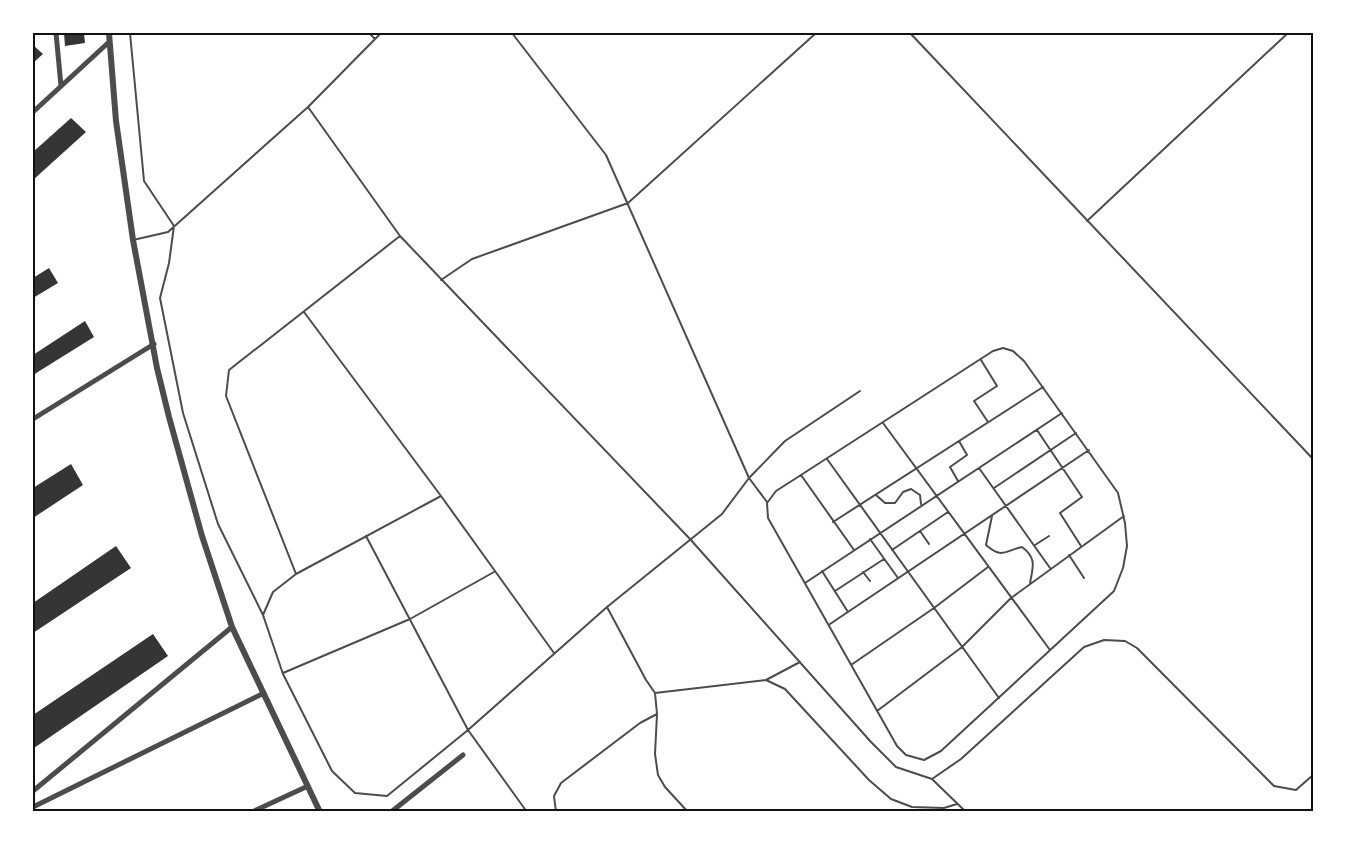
<svg xmlns="http://www.w3.org/2000/svg" width="1346" height="845" font-family="'Fira Sans',sans-serif">
	<style>
		.building { fill: #353535 }
		.lines { fill: none; stroke-linecap: round; stroke-linejoin: round }
		.service { stroke: #4c4c4c; stroke-width: 2 }
		.minor { stroke: #4c4c4c; stroke-width: 5 }
		.tertiary { stroke: #4c4c4c; stroke-width: 6 }
		.neatline { fill: none; stroke: #111; stroke-width: 2 }
	</style>
	<rect width="100%" height="100%" fill="#fff"/>
	<!-- building -->
	<path class="building" d="M64,33H84L85,43L65,46Z
		M33,45L43,54L33,63Z
		M71,118L86,132L33,180V152Z
		M49,268L58,283L33,298V278Z
		M85,321L94,337L33,375V355Z
		M71,464L83,485L33,518V488Z
		M116,546L131,568L33,633V603Z
		M153,634L168,656L34,748L33,715Z"/>
	<g class="lines">
		<!-- service -->
		<path class="service" d="M130,33L144,181L174,226L169,263L160,298L183,413L218,524L263,615
			M369,33L375,39
			M512,33L606,155L749,478L767,502
			M910,33L1313,459
			M308,107L400,236L690,539L871,742L896,767L932,779L966,812
			M1087,221L1288,33
			M400,236L229,370L226,396L296,574L273,592L263,615L283,674L332,771L355,793L387,796L468,730L607,607L722,514L749,478L785,441L860,391
			M133,240L168,232L308,107L381,33
			M441,280L472,259L628,203L816,33
			M304,312L441,496L554,653
			M1003,348L1013,351L1024,361L1118,493L1125,523L1127,546L1123,568L1114,591L941,751L924,760L906,755L897,746L768,518L767,503L776,491L801,475L993,351Z
			M981,360L997,386L974,401L988,422
			M883,423L1050,650
			M1037,430L1082,497L1060,513L1081,546
			M827,459L999,698
			M979,468L1050,568
			M801,475L854,550
			M958,481L950,467L967,455L959,441
			M994,488L1076,433
			M876,495L885,503H895L903,492L911,489L920,495L921,504
			M992,516L986,545C1002,559 1004,551 1022,547C1037,558 1033,567 1030,583
			M833,522L1043,387
			M920,531L929,544
			M366,536L468,730L527,812
			M870,539L898,578
			M1035,545L1049,536
			M892,550L948,512
			M1069,555L1084,578
			M822,571L848,612
			M863,572L870,581
			M296,574L441,496
			M805,583L1062,413
			M835,591L884,559
			M607,607L646,680L655,693L657,714L655,754L658,775L665,787L688,812
			M830,624L1089,450
			M851,665L934,608L988,567
			M283,673L410,619L494,572
			M766,680L800,662
			M655,693L766,680L785,689L869,780L891,799L912,807L944,808L957,804
			M877,711L962,647L1011,598L1124,516
			M932,779L961,759L1084,647L1104,640L1125,641L1137,648L1274,786L1296,790L1313,775
			M556,812L554,796L561,783L640,723L657,714"/>
		<!-- minor -->
		<path class="minor" d="M56,33L61,86
			M33,112L109,42
			M33,419L154,344
			M33,791L232,627
			M33,807L264,693
			M252,812L308,786
			M391,812L463,755"/>
		<!-- tertiary -->
		<path class="tertiary" d="M109,33L116,121L133,240L157,368L169,417L202,536L232,627L320,812"/>
	</g>
	<!-- border -->
	<rect width="1346" height="845" fill="none" stroke="#ffffff" stroke-width="69"/>
	<rect x="34" y="34" width="1278" height="776" class="neatline"/>
</svg>
